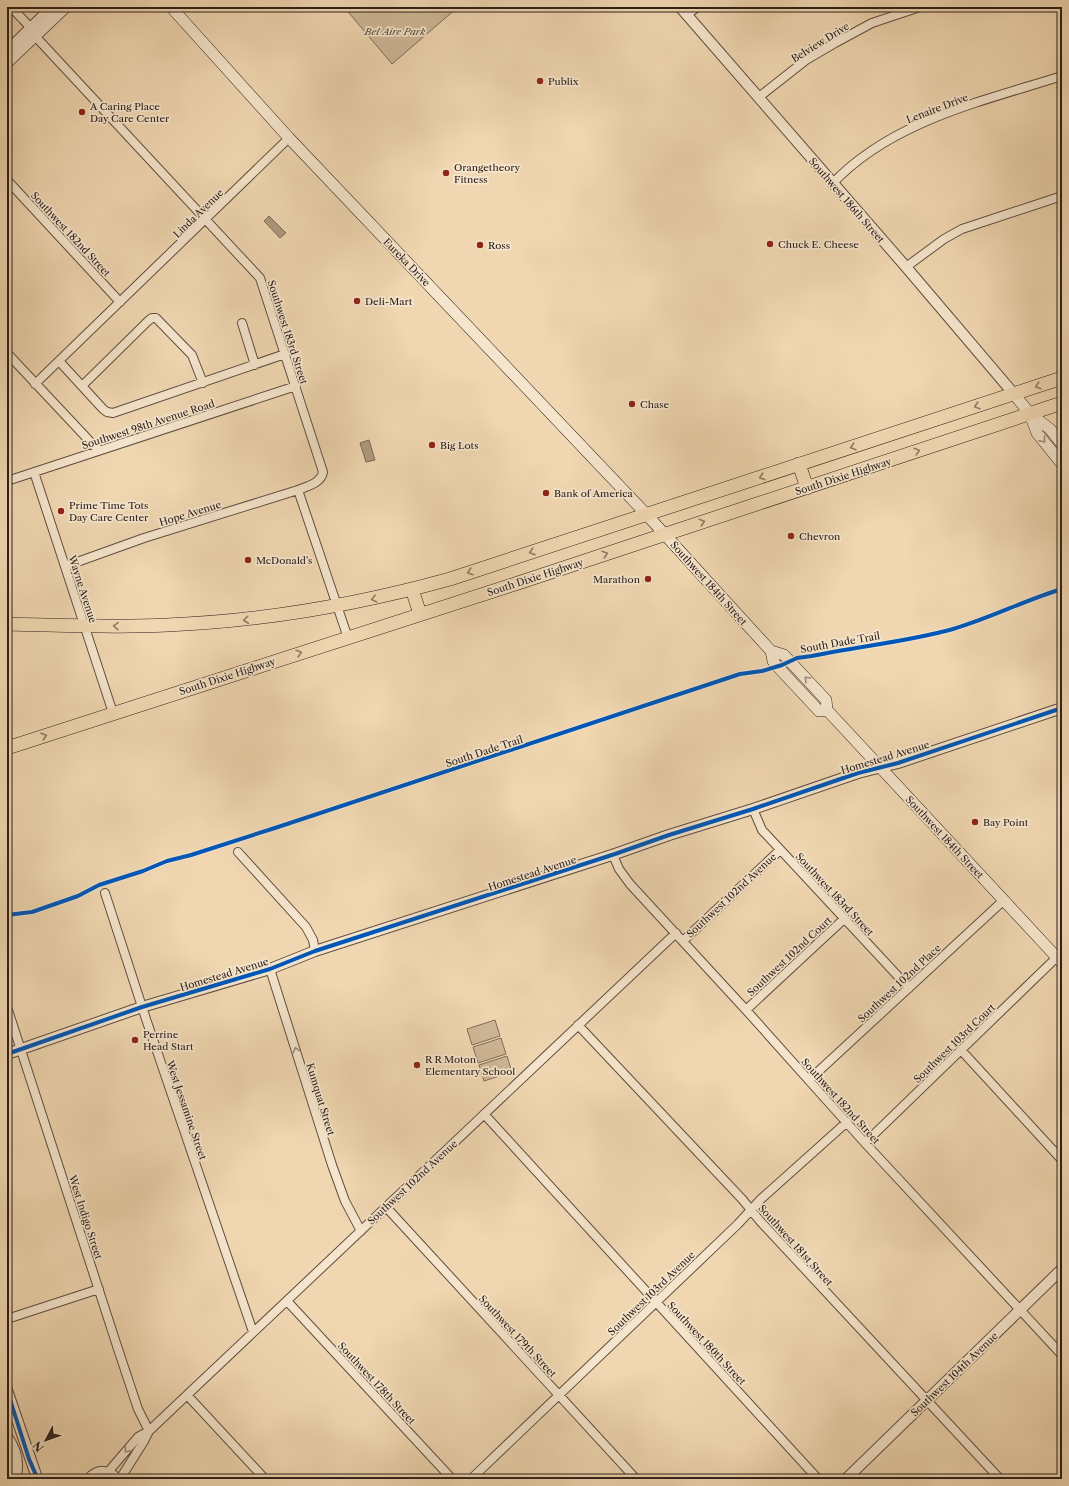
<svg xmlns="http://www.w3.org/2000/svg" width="1069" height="1486" font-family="'Libre Caslon Text',serif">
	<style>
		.green { fill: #cfb898; stroke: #7e6c5a }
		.water { fill: #ae997e; stroke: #7a6957 }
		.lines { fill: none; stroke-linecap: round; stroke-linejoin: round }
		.minor-casing { stroke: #5e4e41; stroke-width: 10 }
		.tertiary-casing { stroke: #5e4e41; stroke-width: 12 }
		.secondary-casing { stroke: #2d201c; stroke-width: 12 }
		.trunk-casing { stroke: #2d201c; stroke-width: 14 }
		.minor { stroke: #f5e5cc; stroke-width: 8 }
		.tertiary { stroke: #f5e5cc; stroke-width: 10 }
		.secondary { stroke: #f5e5cc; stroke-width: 11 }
		.trunk { stroke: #f0d7b1; stroke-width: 13 }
		.cycleway-casing { stroke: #f5e5cc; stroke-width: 6 }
		.cycleway { stroke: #0057b8; stroke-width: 4 }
		.oneway { stroke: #8e7c66 }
		.oneway2 { stroke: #9b8c7d }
		.poi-dot { fill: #8f2418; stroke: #f5e5cc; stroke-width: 1.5 }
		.labels { text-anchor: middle; stroke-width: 3.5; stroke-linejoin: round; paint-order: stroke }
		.park-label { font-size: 10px; font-style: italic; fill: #56463b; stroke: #f5e5cc }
		.street-label { font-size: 10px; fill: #2d201c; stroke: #f5e5cc }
		.poi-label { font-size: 10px; fill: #2d201c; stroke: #f5e5cc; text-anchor: start }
	</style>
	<rect width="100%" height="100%" fill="#f0d7b1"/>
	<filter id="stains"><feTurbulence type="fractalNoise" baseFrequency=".005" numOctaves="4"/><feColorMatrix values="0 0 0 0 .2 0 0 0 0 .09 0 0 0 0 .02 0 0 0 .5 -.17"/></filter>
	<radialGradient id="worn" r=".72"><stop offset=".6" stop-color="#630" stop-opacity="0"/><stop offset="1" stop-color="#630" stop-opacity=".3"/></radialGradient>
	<!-- green -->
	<path class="green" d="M344,7H458L392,64Z
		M495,1020L500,1036L472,1045L467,1029Z
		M501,1038L506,1054L478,1063L473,1047Z
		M507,1056L512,1072L484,1081L479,1065Z"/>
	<!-- water -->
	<path class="water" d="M269,216L286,233L280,238L264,221Z
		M369,440L375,460L366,462L360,443Z"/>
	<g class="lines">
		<defs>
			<path id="minor" d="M11,7L31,28L35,36L260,278L323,472C321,483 308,486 298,490L144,538L66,566
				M687,15L697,7
				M759,97L806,60L835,43L872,23L920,7
				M7,180L120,302
				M832,184C891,121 983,101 1062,76
				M906,267L944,239L962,229L1062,196
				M242,323L255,365
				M7,353L98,450
				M59,361L103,409L107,412L113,413L285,354
				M35,384L289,138
				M82,386L148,321L152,318H156L192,355L203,383
				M34,472L113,713
				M7,481L296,386
				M298,490L348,638
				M753,809L762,830L909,988
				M238,852L306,927L313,940L315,951
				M613,855L619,869L630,884L746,1010L865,1143L1062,1355
				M105,893L146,1019L253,1332
				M683,941L780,850
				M270,969L332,1165L345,1201L361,1231
				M7,1007L117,1346L138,1409L149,1431
				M746,1010L845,918
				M578,1025L742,1199L760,1221L1000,1479
				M961,1050L1062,1160
				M809,1080L1004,900
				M484,1114L818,1479
				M865,1143L1057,957
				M386,1207L636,1479
				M287,1301L452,1479
				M7,1319L99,1289
				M187,1395L265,1479
				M108,1472L138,1437L149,1431L187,1395L676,933
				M120,1479L144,1441L149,1431
				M471,1479L738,1224L761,1199L847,1122"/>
			<path id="tertiary" d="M680,7L906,267L1014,394
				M7,51L52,7
				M7,63L66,7
				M7,1054L142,1007L270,969L315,951L615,854L669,835L753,809L858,773L898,763L1062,708
				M7,1390L36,1475
				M7,1437C16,1449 19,1461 16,1475
				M89,1479C98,1469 109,1470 117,1479
				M846,1479L1062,1269"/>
			<path id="secondary" d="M171,7L289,138L647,515L771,651
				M1014,394L1030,414L1050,429L1062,444
				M1030,414L1037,433L1062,464
				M827,710L819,711L777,666L773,661L771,651L784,655L826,700L827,710L1062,963"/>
			<path id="trunk" d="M799,464L807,488
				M412,589L420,614
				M7,624C60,625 114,628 167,625C266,621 356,605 450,579L1062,378
				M7,748L515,584L1062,403"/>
		</defs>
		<!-- minor casing -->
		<use href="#minor" class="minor-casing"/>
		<!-- tertiary casing -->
		<use href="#tertiary" class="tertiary-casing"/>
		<!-- secondary casing -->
		<use href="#secondary" class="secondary-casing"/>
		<!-- trunk casing -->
		<use href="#trunk" class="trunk-casing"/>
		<!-- minor -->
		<use href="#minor" class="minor"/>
		<!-- tertiary -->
		<use href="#tertiary" class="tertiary"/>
		<!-- secondary -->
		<use href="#secondary" class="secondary"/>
		<!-- trunk -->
		<use href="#trunk" class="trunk"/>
		<defs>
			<path id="cycleway" d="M7,915L32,912L78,896L99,885L143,871L167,861L191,855L278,827L740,674L762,671L782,665L797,658L812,656C859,646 907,642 953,629C991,618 1025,600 1062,589
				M7,1054L142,1007L270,969L315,951L615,854L669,835L753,809L858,773L898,763L1062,708
				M7,1390L29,1459L36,1475L40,1479"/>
		</defs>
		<!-- cycleway casing -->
		<use href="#cycleway" class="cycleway-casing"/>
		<!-- cycleway -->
		<use href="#cycleway" class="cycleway"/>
	</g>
	<!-- one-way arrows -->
	<defs><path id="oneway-chevron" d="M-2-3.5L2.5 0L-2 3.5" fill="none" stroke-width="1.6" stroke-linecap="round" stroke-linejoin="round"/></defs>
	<g class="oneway">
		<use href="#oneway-chevron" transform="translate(1038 386) rotate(162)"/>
		<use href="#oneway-chevron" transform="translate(977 406) rotate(162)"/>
		<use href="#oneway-chevron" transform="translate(853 447) rotate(162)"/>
		<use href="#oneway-chevron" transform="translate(917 451) rotate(-18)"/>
		<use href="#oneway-chevron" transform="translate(762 477) rotate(162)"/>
		<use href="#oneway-chevron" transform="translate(702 522) rotate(-18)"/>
		<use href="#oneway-chevron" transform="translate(532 552) rotate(162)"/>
		<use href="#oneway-chevron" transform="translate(605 554) rotate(-18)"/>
		<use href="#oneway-chevron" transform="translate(470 572) rotate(162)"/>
		<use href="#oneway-chevron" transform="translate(374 599) rotate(167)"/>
		<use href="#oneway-chevron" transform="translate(246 620) rotate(174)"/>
		<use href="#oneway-chevron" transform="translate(116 626) rotate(-179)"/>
		<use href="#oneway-chevron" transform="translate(299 653) rotate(-17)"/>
		<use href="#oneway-chevron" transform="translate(44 736) rotate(-18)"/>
	</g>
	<g class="oneway2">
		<use href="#oneway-chevron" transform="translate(1043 440) rotate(50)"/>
		<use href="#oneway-chevron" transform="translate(807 679) rotate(-134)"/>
		<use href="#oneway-chevron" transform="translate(296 1050) rotate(-107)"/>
		<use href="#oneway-chevron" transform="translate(127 1450) rotate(130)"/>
	</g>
	<!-- markers -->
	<g class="poi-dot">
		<circle cx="540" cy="81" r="4"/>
		<circle cx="82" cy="112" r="4"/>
		<circle cx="446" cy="173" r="4"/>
		<circle cx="770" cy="244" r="4"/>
		<circle cx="480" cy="245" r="4"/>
		<circle cx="357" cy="301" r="4"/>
		<circle cx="632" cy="404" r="4"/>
		<circle cx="432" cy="445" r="4"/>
		<circle cx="546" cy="493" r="4"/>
		<circle cx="61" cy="511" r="4"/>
		<circle cx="791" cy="536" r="4"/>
		<circle cx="248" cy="560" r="4"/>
		<circle cx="648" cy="579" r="4"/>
		<circle cx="975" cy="822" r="4"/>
		<circle cx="135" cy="1040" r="4"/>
		<circle cx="417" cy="1065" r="4"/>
	</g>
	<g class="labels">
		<!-- park labels -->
		<g class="park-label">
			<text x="395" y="35">Bel Aire Park</text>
		</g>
		<!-- street labels -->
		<g class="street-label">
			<text transform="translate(820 42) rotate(-32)" y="4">Belview Drive</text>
			<text transform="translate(937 108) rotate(-21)" y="4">Lenaire Drive</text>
			<text transform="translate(847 200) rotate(49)" y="4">Southwest 186th Street</text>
			<text transform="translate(198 213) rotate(-44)" y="4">Linda Avenue</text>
			<text transform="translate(71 234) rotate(47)" y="4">Southwest 182nd Street</text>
			<text transform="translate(407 262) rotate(46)" y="4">Eureka Drive</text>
			<text transform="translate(288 332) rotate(72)" y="4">Southwest 183rd Street</text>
			<text transform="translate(148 424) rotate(-18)" y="4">Southwest 98th Avenue Road</text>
			<text transform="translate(843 476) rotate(-18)" y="4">South Dixie Highway</text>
			<text transform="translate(190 513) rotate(-17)" y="4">Hope Avenue</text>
			<text transform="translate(535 577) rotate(-18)" y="4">South Dixie Highway</text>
			<text transform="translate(709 583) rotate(48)" y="4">Southwest 184th Street</text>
			<text transform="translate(83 589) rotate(72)" y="4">Wayne Avenue</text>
			<text transform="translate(840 642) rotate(-10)" y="4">South Dade Trail</text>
			<text transform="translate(227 676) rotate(-18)" y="4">South Dixie Highway</text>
			<text transform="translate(484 751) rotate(-18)" y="4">South Dade Trail</text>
			<text transform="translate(885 757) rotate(-17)" y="4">Homestead Avenue</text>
			<text transform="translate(945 837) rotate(47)" y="4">Southwest 184th Street</text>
			<text transform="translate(532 873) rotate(-18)" y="4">Homestead Avenue</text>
			<text transform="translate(835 894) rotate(47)" y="4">Southwest 183rd Street</text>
			<text transform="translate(731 895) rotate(-43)" y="4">Southwest 102nd Avenue</text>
			<text transform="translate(789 956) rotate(-43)" y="4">Southwest 102nd Court</text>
			<text transform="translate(224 974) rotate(-17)" y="4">Homestead Avenue</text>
			<text transform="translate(899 983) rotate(-43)" y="4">Southwest 102nd Place</text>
			<text transform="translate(954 1043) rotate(-44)" y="4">Southwest 103rd Court</text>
			<text transform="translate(321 1099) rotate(73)" y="4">Kumquat Street</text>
			<text transform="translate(841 1101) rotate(48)" y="4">Southwest 182nd Street</text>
			<text transform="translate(187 1110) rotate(71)" y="4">West Jessamine Street</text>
			<text transform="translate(412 1182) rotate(-43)" y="4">Southwest 102nd Avenue</text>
			<text transform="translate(86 1217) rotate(72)" y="4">West Indigo Street</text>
			<text transform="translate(796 1245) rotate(48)" y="4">Southwest 181st Street</text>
			<text transform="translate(651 1293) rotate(-44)" y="4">Southwest 103rd Avenue</text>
			<text transform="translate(518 1336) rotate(47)" y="4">Southwest 179th Street</text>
			<text transform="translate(707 1343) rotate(47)" y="4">Southwest 180th Street</text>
			<text transform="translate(954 1374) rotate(-44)" y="4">Southwest 104th Avenue</text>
			<text transform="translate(377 1383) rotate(47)" y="4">Southwest 178th Street</text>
		</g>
		<!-- poi labels -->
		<g class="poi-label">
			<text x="548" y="85">Publix</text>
			<text x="90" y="110">A Caring Place<tspan x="90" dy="12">Day Care Center</tspan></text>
			<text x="454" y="171">Orangetheory<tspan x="454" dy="12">Fitness</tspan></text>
			<text x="778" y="248">Chuck E. Cheese</text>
			<text x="488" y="249">Ross</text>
			<text x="365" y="305">Deli-Mart</text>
			<text x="640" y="408">Chase</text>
			<text x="440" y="449">Big Lots</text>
			<text x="554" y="497">Bank of America</text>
			<text x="69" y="509">Prime Time Tots<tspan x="69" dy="12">Day Care Center</tspan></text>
			<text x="799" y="540">Chevron</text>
			<text x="256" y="564">McDonald's</text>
			<text x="640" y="583" text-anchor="end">Marathon</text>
			<text x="983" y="826">Bay Point</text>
			<text x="143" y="1038">Perrine<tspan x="143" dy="12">Head Start</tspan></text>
			<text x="425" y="1063">R R Moton<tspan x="425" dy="12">Elementary School</tspan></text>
		</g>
	</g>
	<!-- margin -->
	<rect width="1069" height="1486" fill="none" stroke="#f0d7b1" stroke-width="24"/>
	<rect x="8" y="8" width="1053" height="1470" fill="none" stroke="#2d201c" stroke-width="2"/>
	<rect x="12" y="12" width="1045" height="1462" fill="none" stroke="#2d201c"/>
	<!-- north arrow -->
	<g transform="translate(46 1440) rotate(229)" stroke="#f5e5cc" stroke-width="3" paint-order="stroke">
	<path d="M0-3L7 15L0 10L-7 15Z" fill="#2d201c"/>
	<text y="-6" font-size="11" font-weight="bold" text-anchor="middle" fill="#2d201c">N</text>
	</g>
	<rect width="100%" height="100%" filter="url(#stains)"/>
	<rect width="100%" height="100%" fill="url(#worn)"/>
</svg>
